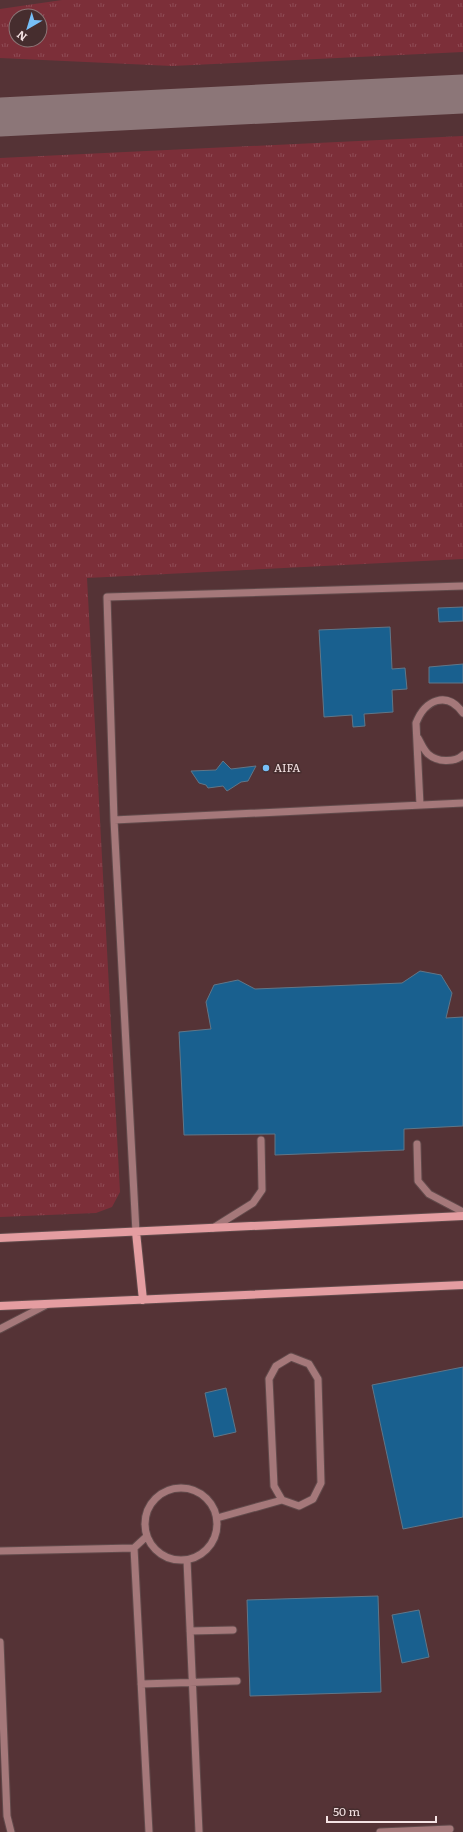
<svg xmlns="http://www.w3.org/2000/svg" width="463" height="1832" font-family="Literata,serif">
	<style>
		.built { fill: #553336; fill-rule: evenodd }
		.grass { fill: url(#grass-tufts); fill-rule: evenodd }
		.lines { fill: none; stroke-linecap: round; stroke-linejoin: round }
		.taxiway { stroke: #8c7678; stroke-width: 39 }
		.building { fill: #19608f; stroke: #607688 }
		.lane-casing { stroke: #624a4b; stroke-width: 9 }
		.secondary-casing { stroke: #624a4b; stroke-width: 10 }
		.lane { stroke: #a5787a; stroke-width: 7 }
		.secondary { stroke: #e49da1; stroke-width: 8 }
		.poi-dot { fill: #77bff7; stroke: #462d2e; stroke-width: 1.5 }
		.labels { text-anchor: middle; stroke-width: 3; stroke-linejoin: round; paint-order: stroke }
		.poi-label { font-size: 11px; fill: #f5e3e4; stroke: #462d2e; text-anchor: start }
	</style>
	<defs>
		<pattern id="grass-tufts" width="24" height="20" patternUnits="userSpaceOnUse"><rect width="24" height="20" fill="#7c2f39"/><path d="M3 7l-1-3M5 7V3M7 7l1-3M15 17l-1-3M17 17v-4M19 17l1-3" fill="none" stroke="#8f4d56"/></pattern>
	</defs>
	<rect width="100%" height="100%" fill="#462d2e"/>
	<!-- built -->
	<path class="built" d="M0,0H463V1832H0ZM16,16H40V40H16Z"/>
	<!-- grass -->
	<path class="grass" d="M62,0H463V52L172,66L0,58V9ZM16,16H40V40H16Z
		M463,136V559L87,578L120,1192L112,1207L96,1213L0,1217V158Z"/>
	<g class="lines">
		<!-- taxiway -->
		<path class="taxiway" d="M0,117L463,94"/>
	</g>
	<!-- building -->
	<path class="building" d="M463,607V621L439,622L438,608Z
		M390,627L392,669L405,668L407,689L392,690L393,712L364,714L365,726L353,727L352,715L324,717L319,630Z
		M463,664V683H429V667Z
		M223,761L231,769L256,766L248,781L241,782L227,791L223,786L208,788L206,785L199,783L191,771L216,770Z
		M420,971L441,975L452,993L446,1018L463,1017V1126L404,1129V1150L275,1155V1134L184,1135L179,1032L211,1029L206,1002L214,985L238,980L255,989L402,983Z
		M463,1367V1517L403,1529L372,1385Z
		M226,1388L236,1432L214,1437L205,1393Z
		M378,1596L381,1692L250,1696L247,1600Z
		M419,1610L429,1657L402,1663L392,1615Z"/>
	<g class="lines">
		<defs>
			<path id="lane" d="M418,738C421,743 423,749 428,754C437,762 454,763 463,755
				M420,805L416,723C425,700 447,690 463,713
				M114,820L463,803
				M417,1144L418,1181L429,1194L463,1212
				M213,1228L253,1203L262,1190L261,1140
				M136,1232L114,820L107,597L463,586
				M0,1329L48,1304
				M291,1357L309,1364L318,1379L321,1483L313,1499L299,1506L282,1500L274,1486L269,1379L276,1366Z
				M145 1524a36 36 0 1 1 72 0a36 36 0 1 1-72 0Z
				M217,1518L282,1500
				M134,1548L147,1536
				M0,1551L134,1548L149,1832
				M187,1560L199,1832
				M190,1631L233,1630
				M0,1642L7,1816L11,1832
				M141,1684L237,1681
				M380,1832L450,1829"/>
			<path id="secondary" d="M136,1232L143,1300
				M0,1238L463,1216
				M0,1306L463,1285"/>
		</defs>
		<!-- lane casing -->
		<use href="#lane" class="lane-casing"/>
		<!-- secondary casing -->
		<use href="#secondary" class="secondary-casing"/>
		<!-- lane -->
		<use href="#lane" class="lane"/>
		<!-- secondary -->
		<use href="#secondary" class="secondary"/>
	</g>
	<!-- markers -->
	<circle class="poi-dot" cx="266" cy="768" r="4"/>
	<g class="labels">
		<!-- poi labels -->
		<g class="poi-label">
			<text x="274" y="772">AIFA</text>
		</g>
	</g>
	<!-- north arrow -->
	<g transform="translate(28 28) rotate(218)"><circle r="19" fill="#462d2e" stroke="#8c7677"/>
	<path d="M0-3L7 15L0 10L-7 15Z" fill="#77bff7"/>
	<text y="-6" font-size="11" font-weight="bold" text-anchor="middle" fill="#f5e3e4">N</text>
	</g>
	<!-- scale -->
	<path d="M327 1816v6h109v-6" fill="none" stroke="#f5e3e4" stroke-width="2"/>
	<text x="333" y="1816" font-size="12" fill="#f5e3e4" stroke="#462d2e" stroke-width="3" paint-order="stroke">50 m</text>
</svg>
